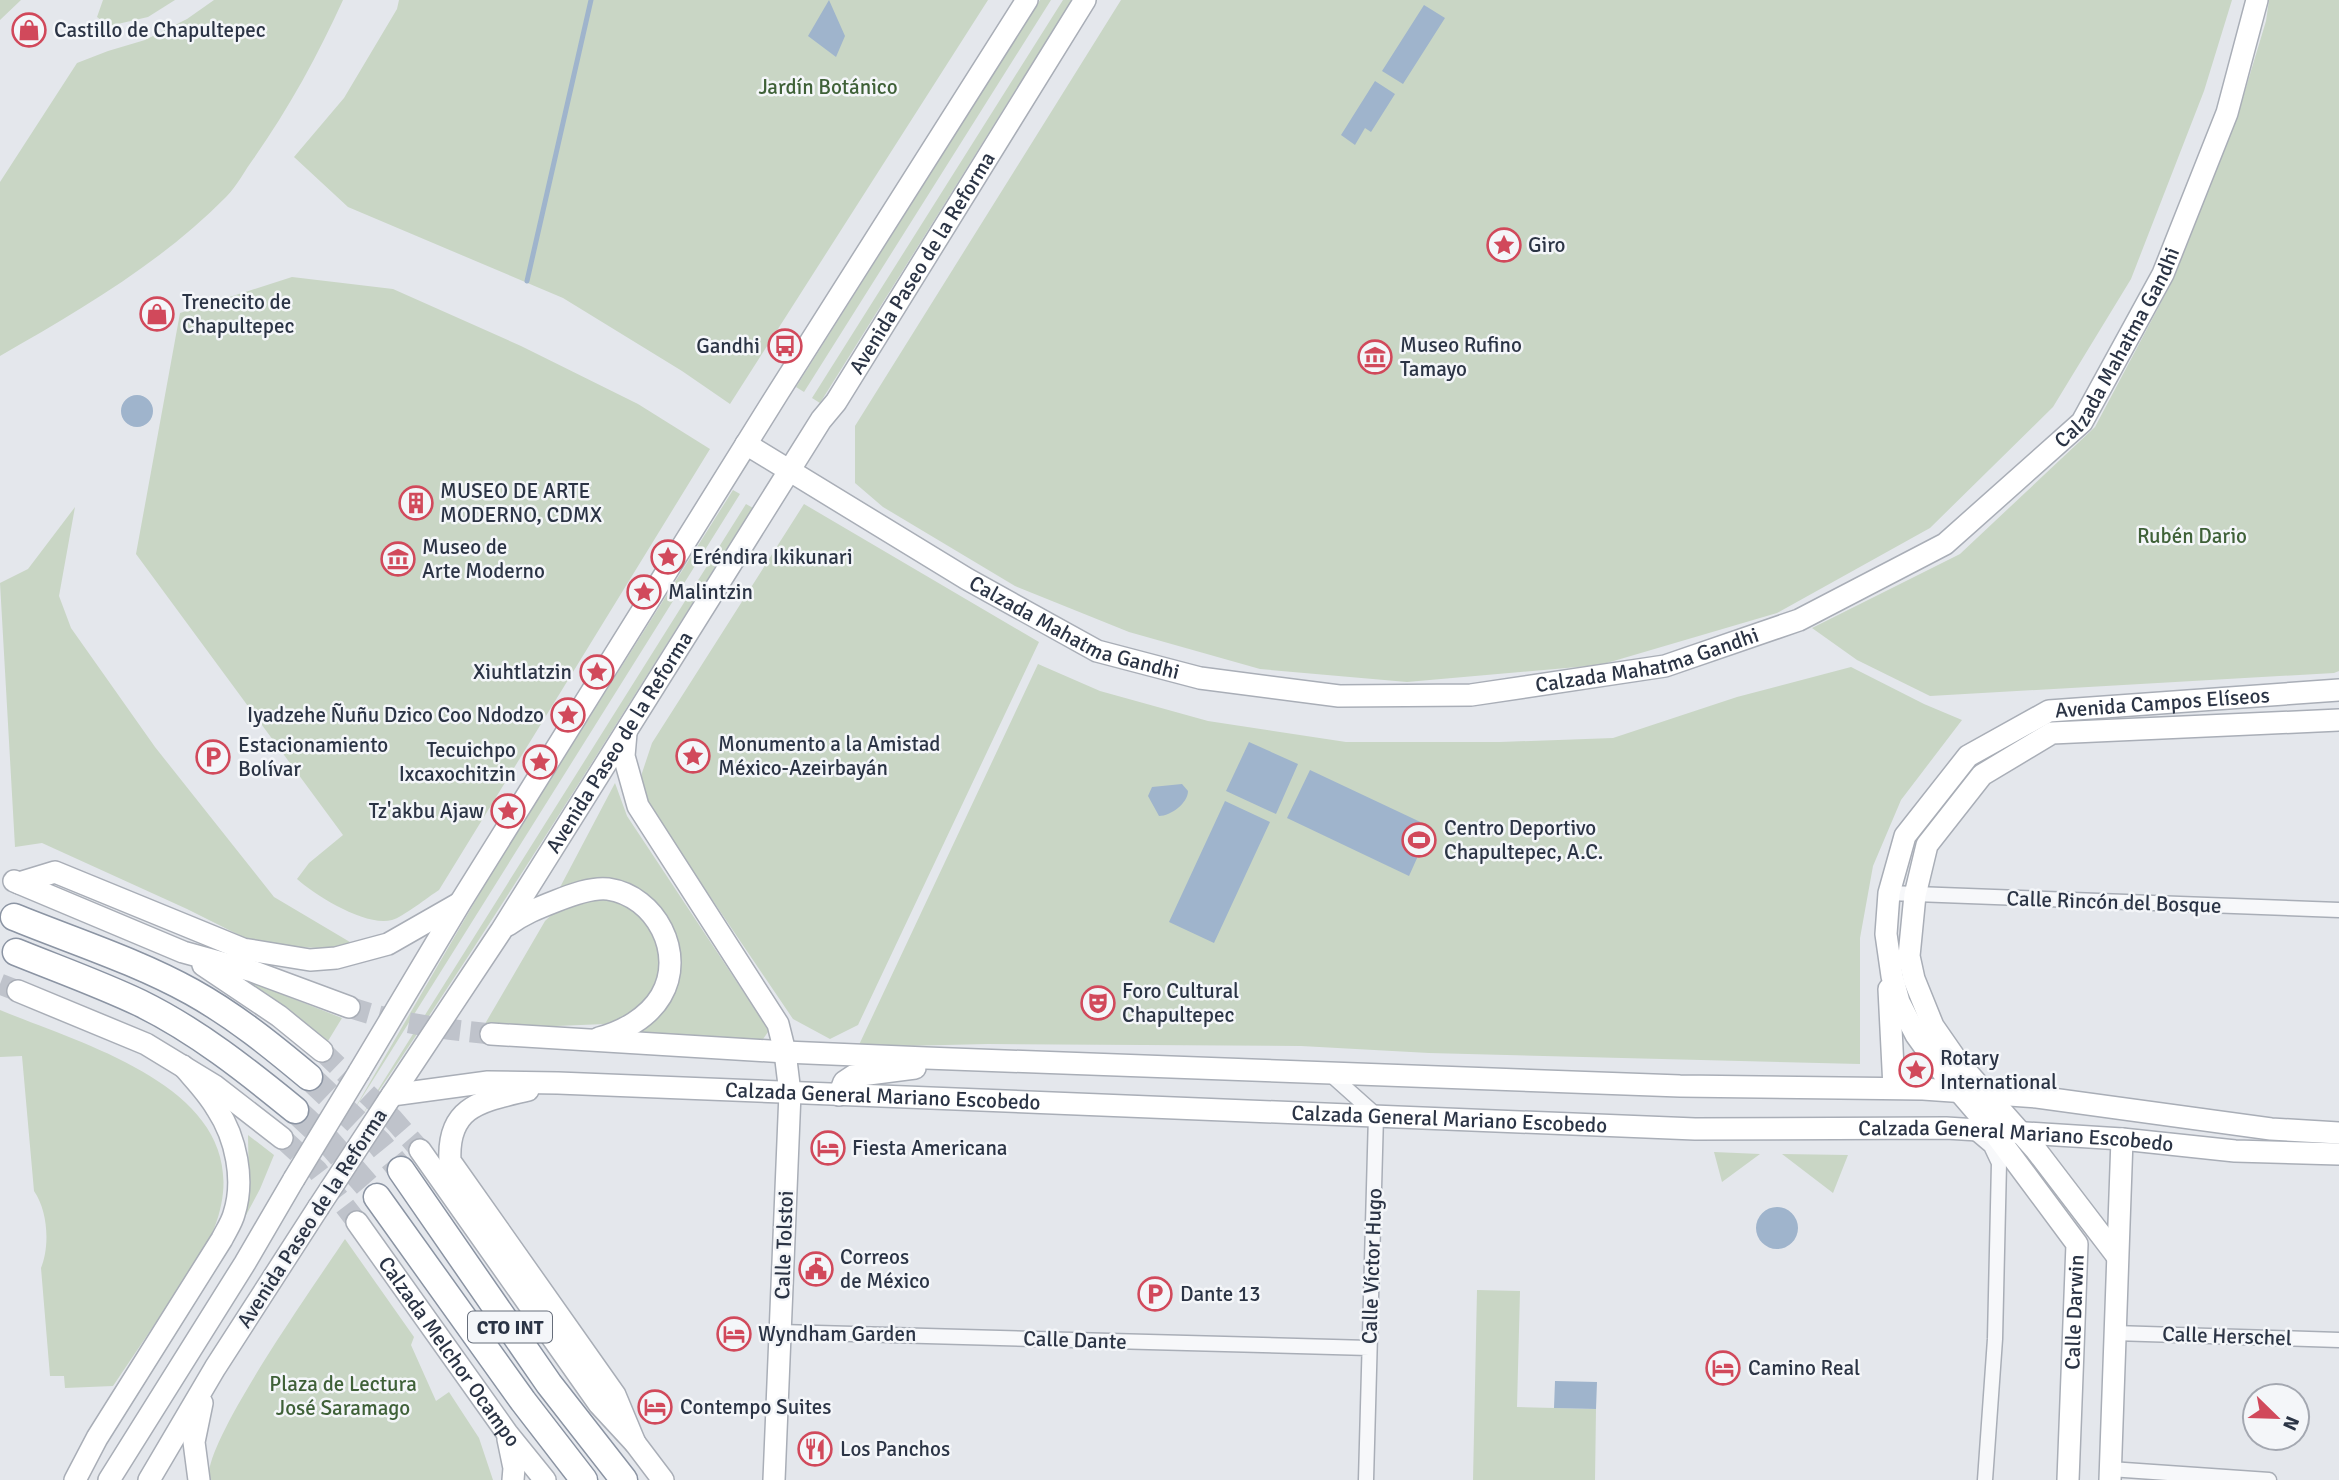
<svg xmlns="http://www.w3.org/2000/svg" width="2339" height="1480" font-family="Signika,sans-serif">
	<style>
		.green { fill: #c9d6c5 }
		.water { fill: #9fb4cc }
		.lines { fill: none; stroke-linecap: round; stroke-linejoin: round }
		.stream { stroke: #9fb4cc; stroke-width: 5 }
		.secondary-tunnel { stroke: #bfc3cb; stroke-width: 21; stroke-dasharray: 21 10; stroke-linecap: butt }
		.highway-tunnel { stroke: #bfc3cb; stroke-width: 26; stroke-dasharray: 26 13; stroke-linecap: butt }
		.street-casing { stroke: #a9aeb7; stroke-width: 17 }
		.secondary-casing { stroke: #a9aeb7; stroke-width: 24 }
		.highway-casing { stroke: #8b94a3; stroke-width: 29 }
		.street { stroke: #f7f8fa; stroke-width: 14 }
		.secondary { stroke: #fff; stroke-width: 21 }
		.highway { stroke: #fff; stroke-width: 26 }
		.secondary-bridge-casing { stroke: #a9aeb7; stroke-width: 24; stroke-linecap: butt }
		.secondary-bridge { stroke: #fff; stroke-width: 21 }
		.labels { text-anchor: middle; stroke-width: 5; stroke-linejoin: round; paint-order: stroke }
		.shield { fill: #f4f6f9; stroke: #676e7b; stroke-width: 2 }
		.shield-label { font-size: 19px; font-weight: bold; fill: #2b3445 }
		.poi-label { font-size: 21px; fill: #2b3445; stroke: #f4f6f9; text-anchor: start }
		.park-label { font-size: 21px; fill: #3f6138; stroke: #f4f6f9 }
		.street-label { font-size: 21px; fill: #2b3445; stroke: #f4f6f9 }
	</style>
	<rect width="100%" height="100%" fill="#e4e7ec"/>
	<!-- green -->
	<path class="green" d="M0,0H21L0,20Z
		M103,0H175L148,17L109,26L97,17Z
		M214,0H343C318,55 289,108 254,158C245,170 237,186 226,197C161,263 80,310 0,356V182L77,63L108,51L145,40L187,19Z
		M399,0H988L730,404L682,371L563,298L348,207L294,157L344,98L397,9Z
		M1040,0H1051L804,392L796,387Z
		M1063,0H1072L820,403L812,398Z
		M1121,0H2232L2204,91L2131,279L2053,407L1930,528L1777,613L1600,665L1407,682L1260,669L1129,632L1015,586L883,507L855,483V426Z
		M2269,0H2339V671L2334,673L1930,696L1857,660L1812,628L1960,554L2095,427L2174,278L2238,114L2266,21Z
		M292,277L393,289L521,346L638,404L710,449L439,890C428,897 403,917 392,920C366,927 316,896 297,879L309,863L343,835L136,554L180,313Z
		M733,490L740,494L351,1115L495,867Z
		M746,504L753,508C622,713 496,920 359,1120Z
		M804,504L1039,642L858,1025L830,1039L793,1019L642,796V773L652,743Z
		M75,507L59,596L71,628L155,747L274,897L355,945L325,948L290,947L247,939L187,909L42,843L15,847L0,583L28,569Z
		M1038,664L1100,691L1208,721L1346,742H1500L1613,738L1737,697L1851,667L1924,704L1962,720L1901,800L1873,866L1860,938V1064L1429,1053L1301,1046L988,1044L858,1047Z
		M615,783L627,816L766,1026L768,1032L761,1042L631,1036L668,1001L657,905L557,893Z
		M609,897C678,922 677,1003 605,1024L482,1029L545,921C569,898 578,900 609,897Z
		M248,981L342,1018L328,1041Z
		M0,1010C92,1048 266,1094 214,1229C205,1254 188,1275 173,1297C153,1327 133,1356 113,1386L65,1388L64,1376H50L41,1268C50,1246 48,1211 34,1191L22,1056L0,1057Z
		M248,1135L274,1155L260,1189L227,1251L245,1212L249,1193Z
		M1714,1152L1760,1154L1722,1182Z
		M1782,1154L1848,1155L1833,1193Z
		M345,1239L414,1337L411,1345L436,1401L449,1392L479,1438L493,1480H209C201,1444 320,1277 345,1239Z
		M1477,1290L1520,1291L1517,1407L1596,1409L1595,1480H1473Z"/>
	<!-- water -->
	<path class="water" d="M829,0L845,36L836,57L808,36Z
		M1424,5L1445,18L1403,84L1382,71Z
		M1375,81L1395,94L1371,132L1365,128L1355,145L1341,135Z
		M121 411a16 16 0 1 1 32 0a16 16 0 1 1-32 0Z
		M1249,742L1298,764L1276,814L1226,791Z
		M1310,770L1431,827L1409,876L1287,818Z
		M1182,784L1188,791C1188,803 1171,816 1159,816L1148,796L1152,787Z
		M1225,801L1270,822L1214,943L1169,922Z
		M1756 1228a21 21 0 1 1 42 0a21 21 0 1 1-42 0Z
		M1555,1381L1597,1382L1596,1409L1554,1408Z"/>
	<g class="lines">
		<!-- stream -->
		<path class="stream" d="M527,281L591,0"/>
		<!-- secondary-tunnel -->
		<path class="secondary-tunnel" d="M0,984L18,991
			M349,1007C395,1023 443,1029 491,1034
			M322,1051L392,1118L420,1150
			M282,1138L317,1170L357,1222"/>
		<!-- highway-tunnel -->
		<path class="highway-tunnel" d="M309,1077L379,1143L401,1170
			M295,1110L327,1140L377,1197"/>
		<defs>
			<path id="street" d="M1889,893L2339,910
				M1329,1073L1376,1115L1366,1480
				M1972,1130L1991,1146L1999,1163L1995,1339L1985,1480
				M780,1332L1369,1348
				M2114,1333L2339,1340
				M2110,1469L2269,1480"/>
			<g id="secondary">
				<path id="s1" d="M746,444L967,579L1097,651L1200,678L1339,696L1471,695L1665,666L1799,620L1945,544L2082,422L2163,274L2227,113L2257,0"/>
				<path d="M626,733L624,756L638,806L778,1024L785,1052L790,1093L774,1480"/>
				<path d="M14,881L183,952L252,971L349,1007"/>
				<path d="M19,883L55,872L243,949L310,960L336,958L388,944L458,904"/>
				<path d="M508,925C523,914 538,908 556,901C571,895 592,887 608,889C656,896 686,954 661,996C648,1018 622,1032 599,1038"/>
				<path d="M203,965L279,1016L322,1051"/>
				<path d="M1889,989L1894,1088"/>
				<path d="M18,991L146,1044L215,1086L282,1138"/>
				<path d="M491,1034L785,1052L926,1058L1680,1086L1923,1089L2037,1097L2271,1129L2339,1133"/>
				<path d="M359,1072L460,903L778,393L1027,0"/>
				<path d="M528,1090C483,1101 447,1105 450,1161L615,1395L635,1443"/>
				<path id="s2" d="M392,1095L488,1082L558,1083L1695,1129L1946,1128L2122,1139L2235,1151L2339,1154"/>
				<path d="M839,1095L844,1082L853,1076L915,1068"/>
				<path id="s3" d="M388,1101L501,931L821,420L836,402L1085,0"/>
				<path d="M420,1150L599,1404L635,1443L663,1480"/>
				<path id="s4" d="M357,1222L507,1433L545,1480"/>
				<path d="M2117,1256L2036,1150L1958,1062L1933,1026L1914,979L1909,956L1915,895L1927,845L1982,775L2052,733L2339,720"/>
				<path d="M508,1439L514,1468L513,1480"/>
				<path d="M75,1480L97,1438L222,1239C226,1231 232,1222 234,1214C245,1180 236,1138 217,1109C208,1093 195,1080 183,1066"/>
				<path d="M109,1480L245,1263L294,1179"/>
				<path d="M149,1480L215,1368L318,1208"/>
				<path d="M199,1480L194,1442L202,1403"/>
				<path id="s5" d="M2068,1480L2077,1244L1993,1131L1944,1074L1916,1035L1899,1002L1892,976L1886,934L1889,893L1905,836L1968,756L2049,711L2339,690"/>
				<path d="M2110,1480L2122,1139"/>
			</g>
			<path id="highway" d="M14,917C73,941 136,961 192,992C235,1016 272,1046 309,1077
				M16,952C58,969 100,984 140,1003C197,1031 246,1070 295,1110
				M401,1170L549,1384L624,1480
				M377,1197L523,1401L584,1480"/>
		</defs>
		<!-- street casing -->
		<use href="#street" class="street-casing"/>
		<!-- secondary casing -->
		<use href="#secondary" class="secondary-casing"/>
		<!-- highway casing -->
		<use href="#highway" class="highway-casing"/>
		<!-- street -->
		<use href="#street" class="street"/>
		<!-- secondary -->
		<use href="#secondary" class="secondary"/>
		<!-- highway -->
		<use href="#highway" class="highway"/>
		<defs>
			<path id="secondary-bridge" d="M294,1179L359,1072
				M318,1208L388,1101"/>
		</defs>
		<!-- secondary-bridge casing -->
		<use href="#secondary-bridge" class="secondary-bridge-casing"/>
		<!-- secondary-bridge -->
		<use href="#secondary-bridge" class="secondary-bridge"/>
	</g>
	<!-- icons -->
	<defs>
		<symbol id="shop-ring" viewBox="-11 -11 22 22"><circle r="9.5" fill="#f4f6f9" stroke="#d1495b" stroke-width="1.5"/><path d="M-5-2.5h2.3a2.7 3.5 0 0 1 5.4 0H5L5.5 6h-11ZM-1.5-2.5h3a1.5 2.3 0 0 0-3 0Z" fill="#d1495b"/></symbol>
		<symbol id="sight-ring" viewBox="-11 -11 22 22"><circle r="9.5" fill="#f4f6f9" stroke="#d1495b" stroke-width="1.5"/><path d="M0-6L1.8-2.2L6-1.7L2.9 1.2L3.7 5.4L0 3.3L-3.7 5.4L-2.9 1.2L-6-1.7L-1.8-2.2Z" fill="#d1495b"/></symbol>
		<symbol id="bus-ring" viewBox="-11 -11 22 22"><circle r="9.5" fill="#f4f6f9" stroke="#d1495b" stroke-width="1.5"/><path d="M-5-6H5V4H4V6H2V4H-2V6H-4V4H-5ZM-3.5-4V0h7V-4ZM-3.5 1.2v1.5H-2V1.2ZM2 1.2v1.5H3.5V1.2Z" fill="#d1495b"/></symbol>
		<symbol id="museum-ring" viewBox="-11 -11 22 22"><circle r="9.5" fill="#f4f6f9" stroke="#d1495b" stroke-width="1.5"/><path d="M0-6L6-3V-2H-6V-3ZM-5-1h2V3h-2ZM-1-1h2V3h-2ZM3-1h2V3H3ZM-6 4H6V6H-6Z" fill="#d1495b"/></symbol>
		<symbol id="building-ring" viewBox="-11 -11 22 22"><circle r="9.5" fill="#f4f6f9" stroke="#d1495b" stroke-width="1.5"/><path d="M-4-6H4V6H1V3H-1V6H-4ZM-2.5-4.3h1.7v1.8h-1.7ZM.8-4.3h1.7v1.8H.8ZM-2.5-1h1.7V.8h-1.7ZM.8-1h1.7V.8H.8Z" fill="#d1495b"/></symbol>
		<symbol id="parking-ring" viewBox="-11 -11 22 22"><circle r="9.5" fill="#f4f6f9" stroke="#d1495b" stroke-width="1.5"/><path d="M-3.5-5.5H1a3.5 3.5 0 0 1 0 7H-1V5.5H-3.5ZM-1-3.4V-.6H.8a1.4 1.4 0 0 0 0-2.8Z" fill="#d1495b"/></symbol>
		<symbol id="stadium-ring" viewBox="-11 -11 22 22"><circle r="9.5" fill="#f4f6f9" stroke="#d1495b" stroke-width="1.5"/><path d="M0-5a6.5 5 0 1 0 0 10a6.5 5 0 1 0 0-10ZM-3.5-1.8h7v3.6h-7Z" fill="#d1495b"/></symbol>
		<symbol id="theatre-ring" viewBox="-11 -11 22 22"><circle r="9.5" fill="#f4f6f9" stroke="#d1495b" stroke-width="1.5"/><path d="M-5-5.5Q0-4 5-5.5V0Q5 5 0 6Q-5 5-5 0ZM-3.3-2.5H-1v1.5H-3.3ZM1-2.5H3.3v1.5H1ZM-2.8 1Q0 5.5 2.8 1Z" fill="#d1495b"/></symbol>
		<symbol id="hotel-ring" viewBox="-11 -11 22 22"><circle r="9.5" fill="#f4f6f9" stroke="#d1495b" stroke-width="1.5"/><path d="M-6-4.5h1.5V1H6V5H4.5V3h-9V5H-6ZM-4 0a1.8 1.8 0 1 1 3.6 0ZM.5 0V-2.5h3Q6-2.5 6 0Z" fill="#d1495b"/></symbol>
		<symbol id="civic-ring" viewBox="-11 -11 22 22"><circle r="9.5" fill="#f4f6f9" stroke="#d1495b" stroke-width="1.5"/><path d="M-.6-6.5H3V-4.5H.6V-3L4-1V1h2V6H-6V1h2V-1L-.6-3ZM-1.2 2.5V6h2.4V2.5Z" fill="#d1495b"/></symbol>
		<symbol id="restaurant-ring" viewBox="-11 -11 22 22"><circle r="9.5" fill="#f4f6f9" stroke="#d1495b" stroke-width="1.5"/><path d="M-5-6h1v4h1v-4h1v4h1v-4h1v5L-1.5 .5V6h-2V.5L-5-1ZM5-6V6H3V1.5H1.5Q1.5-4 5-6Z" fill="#d1495b"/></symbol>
	</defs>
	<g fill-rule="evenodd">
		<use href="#shop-ring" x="10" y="11" width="38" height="38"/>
		<use href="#sight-ring" x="1485" y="226" width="38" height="38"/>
		<use href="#shop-ring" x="138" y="295" width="38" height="38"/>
		<use href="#bus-ring" x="766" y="327" width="38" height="38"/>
		<use href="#museum-ring" x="1356" y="338" width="38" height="38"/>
		<use href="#building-ring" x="397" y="484" width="38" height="38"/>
		<use href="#sight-ring" x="649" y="538" width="38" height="38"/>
		<use href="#museum-ring" x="379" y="540" width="38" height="38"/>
		<use href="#sight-ring" x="625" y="573" width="38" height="38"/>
		<use href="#sight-ring" x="578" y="653" width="38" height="38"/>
		<use href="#sight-ring" x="549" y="696" width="38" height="38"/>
		<use href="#sight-ring" x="674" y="737" width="38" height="38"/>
		<use href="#parking-ring" x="194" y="738" width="38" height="38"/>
		<use href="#sight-ring" x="521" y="743" width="38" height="38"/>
		<use href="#sight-ring" x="489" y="792" width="38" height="38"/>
		<use href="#stadium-ring" x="1400" y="821" width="38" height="38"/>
		<use href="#theatre-ring" x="1079" y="984" width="38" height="38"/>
		<use href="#sight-ring" x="1897" y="1051" width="38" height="38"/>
		<use href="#hotel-ring" x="809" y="1129" width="38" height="38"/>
		<use href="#civic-ring" x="797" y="1250" width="38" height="38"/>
		<use href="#parking-ring" x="1136" y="1275" width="38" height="38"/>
		<use href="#hotel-ring" x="715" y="1315" width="38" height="38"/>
		<use href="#hotel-ring" x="1704" y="1349" width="38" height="38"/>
		<use href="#hotel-ring" x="636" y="1388" width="38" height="38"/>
		<use href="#restaurant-ring" x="796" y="1430" width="38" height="38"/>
	</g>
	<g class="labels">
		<!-- shield labels -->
		<rect class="shield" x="468" y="1311.5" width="84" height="31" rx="5"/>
		<g class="shield-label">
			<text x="510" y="1334">CTO INT</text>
		</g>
		<!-- poi labels -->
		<g class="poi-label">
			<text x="54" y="37">Castillo de Chapultepec</text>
			<text x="1528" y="252">Giro</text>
			<text x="182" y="309">Trenecito de<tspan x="182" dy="24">Chapultepec</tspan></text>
			<text x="1400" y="352">Museo Rufino<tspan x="1400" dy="24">Tamayo</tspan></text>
			<text x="760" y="353" text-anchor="end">Gandhi</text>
			<text x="440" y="498">MUSEO DE ARTE<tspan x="440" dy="24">MODERNO, CDMX</tspan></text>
			<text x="422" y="554">Museo de<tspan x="422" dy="24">Arte Moderno</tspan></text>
			<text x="692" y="564">Eréndira Ikikunari</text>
			<text x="668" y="599">Malintzin</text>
			<text x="572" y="679" text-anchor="end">Xiuhtlatzin</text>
			<text x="544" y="722" text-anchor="end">Iyadzehe Ñuñu Dzico Coo Ndodzo</text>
			<text x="718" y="751">Monumento a la Amistad<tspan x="718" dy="24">México-Azeirbayán</tspan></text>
			<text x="238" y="752">Estacionamiento<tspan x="238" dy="24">Bolívar</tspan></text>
			<text x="516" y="757" text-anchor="end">Tecuichpo<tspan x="516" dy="24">Ixcaxochitzin</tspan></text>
			<text x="484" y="818" text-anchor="end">Tz'akbu Ajaw</text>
			<text x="1444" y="835">Centro Deportivo<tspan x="1444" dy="24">Chapultepec, A.C.</tspan></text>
			<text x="1122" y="998">Foro Cultural<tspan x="1122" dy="24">Chapultepec</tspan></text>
			<text x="1940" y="1065">Rotary<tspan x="1940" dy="24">International</tspan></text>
			<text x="852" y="1155">Fiesta Americana</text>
			<text x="840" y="1264">Correos<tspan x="840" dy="24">de México</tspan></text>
			<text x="1180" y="1301">Dante 13</text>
			<text x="758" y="1341">Wyndham Garden</text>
			<text x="1748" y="1375">Camino Real</text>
			<text x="680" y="1414">Contempo Suites</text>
			<text x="840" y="1456">Los Panchos</text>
		</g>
		<!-- park labels -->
		<g class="park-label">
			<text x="828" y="94">Jardín Botánico</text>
			<text x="2192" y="543">Rubén Dario</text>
			<text x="343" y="1391">Plaza de Lectura<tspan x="343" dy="24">José Saramago</tspan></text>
		</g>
		<!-- street labels -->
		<g class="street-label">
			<text dy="7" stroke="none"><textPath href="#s3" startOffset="994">Avenida Paseo de la Reforma</textPath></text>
			<text dy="7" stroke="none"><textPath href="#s1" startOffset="1554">Calzada Mahatma Gandhi</textPath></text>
			<text dy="7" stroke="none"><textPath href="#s1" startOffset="378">Calzada Mahatma Gandhi</textPath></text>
			<text dy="7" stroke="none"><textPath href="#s1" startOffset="966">Calzada Mahatma Gandhi</textPath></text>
			<text dy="7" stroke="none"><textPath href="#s5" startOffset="1015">Avenida Campos Elíseos</textPath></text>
			<text dy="7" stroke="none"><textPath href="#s3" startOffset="427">Avenida Paseo de la Reforma</textPath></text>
			<text transform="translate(2114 902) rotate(2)" y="7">Calle Rincón del Bosque</text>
			<text dy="7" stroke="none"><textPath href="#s2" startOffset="492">Calzada General Mariano Escobedo</textPath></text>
			<text dy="7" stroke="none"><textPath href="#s2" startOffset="1059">Calzada General Mariano Escobedo</textPath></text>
			<text dy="7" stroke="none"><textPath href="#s2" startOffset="1626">Calzada General Mariano Escobedo</textPath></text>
			<text transform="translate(312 1218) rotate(-57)" y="7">Avenida Paseo de la Reforma</text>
			<text transform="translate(784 1245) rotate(-88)" y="7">Calle Tolstoi</text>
			<text transform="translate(1372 1266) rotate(-88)" y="7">Calle Víctor Hugo</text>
			<text dy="7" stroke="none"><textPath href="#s5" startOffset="168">Calle Darwin</textPath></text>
			<text transform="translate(2227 1336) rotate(2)" y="7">Calle Herschel</text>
			<text transform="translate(1075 1340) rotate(2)" y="7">Calle Dante</text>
			<text dy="7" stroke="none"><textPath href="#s4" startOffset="159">Calzada Melchor Ocampo</textPath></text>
		</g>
	</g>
	<!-- north arrow -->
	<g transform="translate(2276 1417) rotate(113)"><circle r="33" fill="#f4f6f9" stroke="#a4a8b1" stroke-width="2"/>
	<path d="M0-5L12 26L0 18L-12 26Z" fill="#d1495b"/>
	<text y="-10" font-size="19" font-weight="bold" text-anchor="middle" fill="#2b3445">N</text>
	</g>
</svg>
